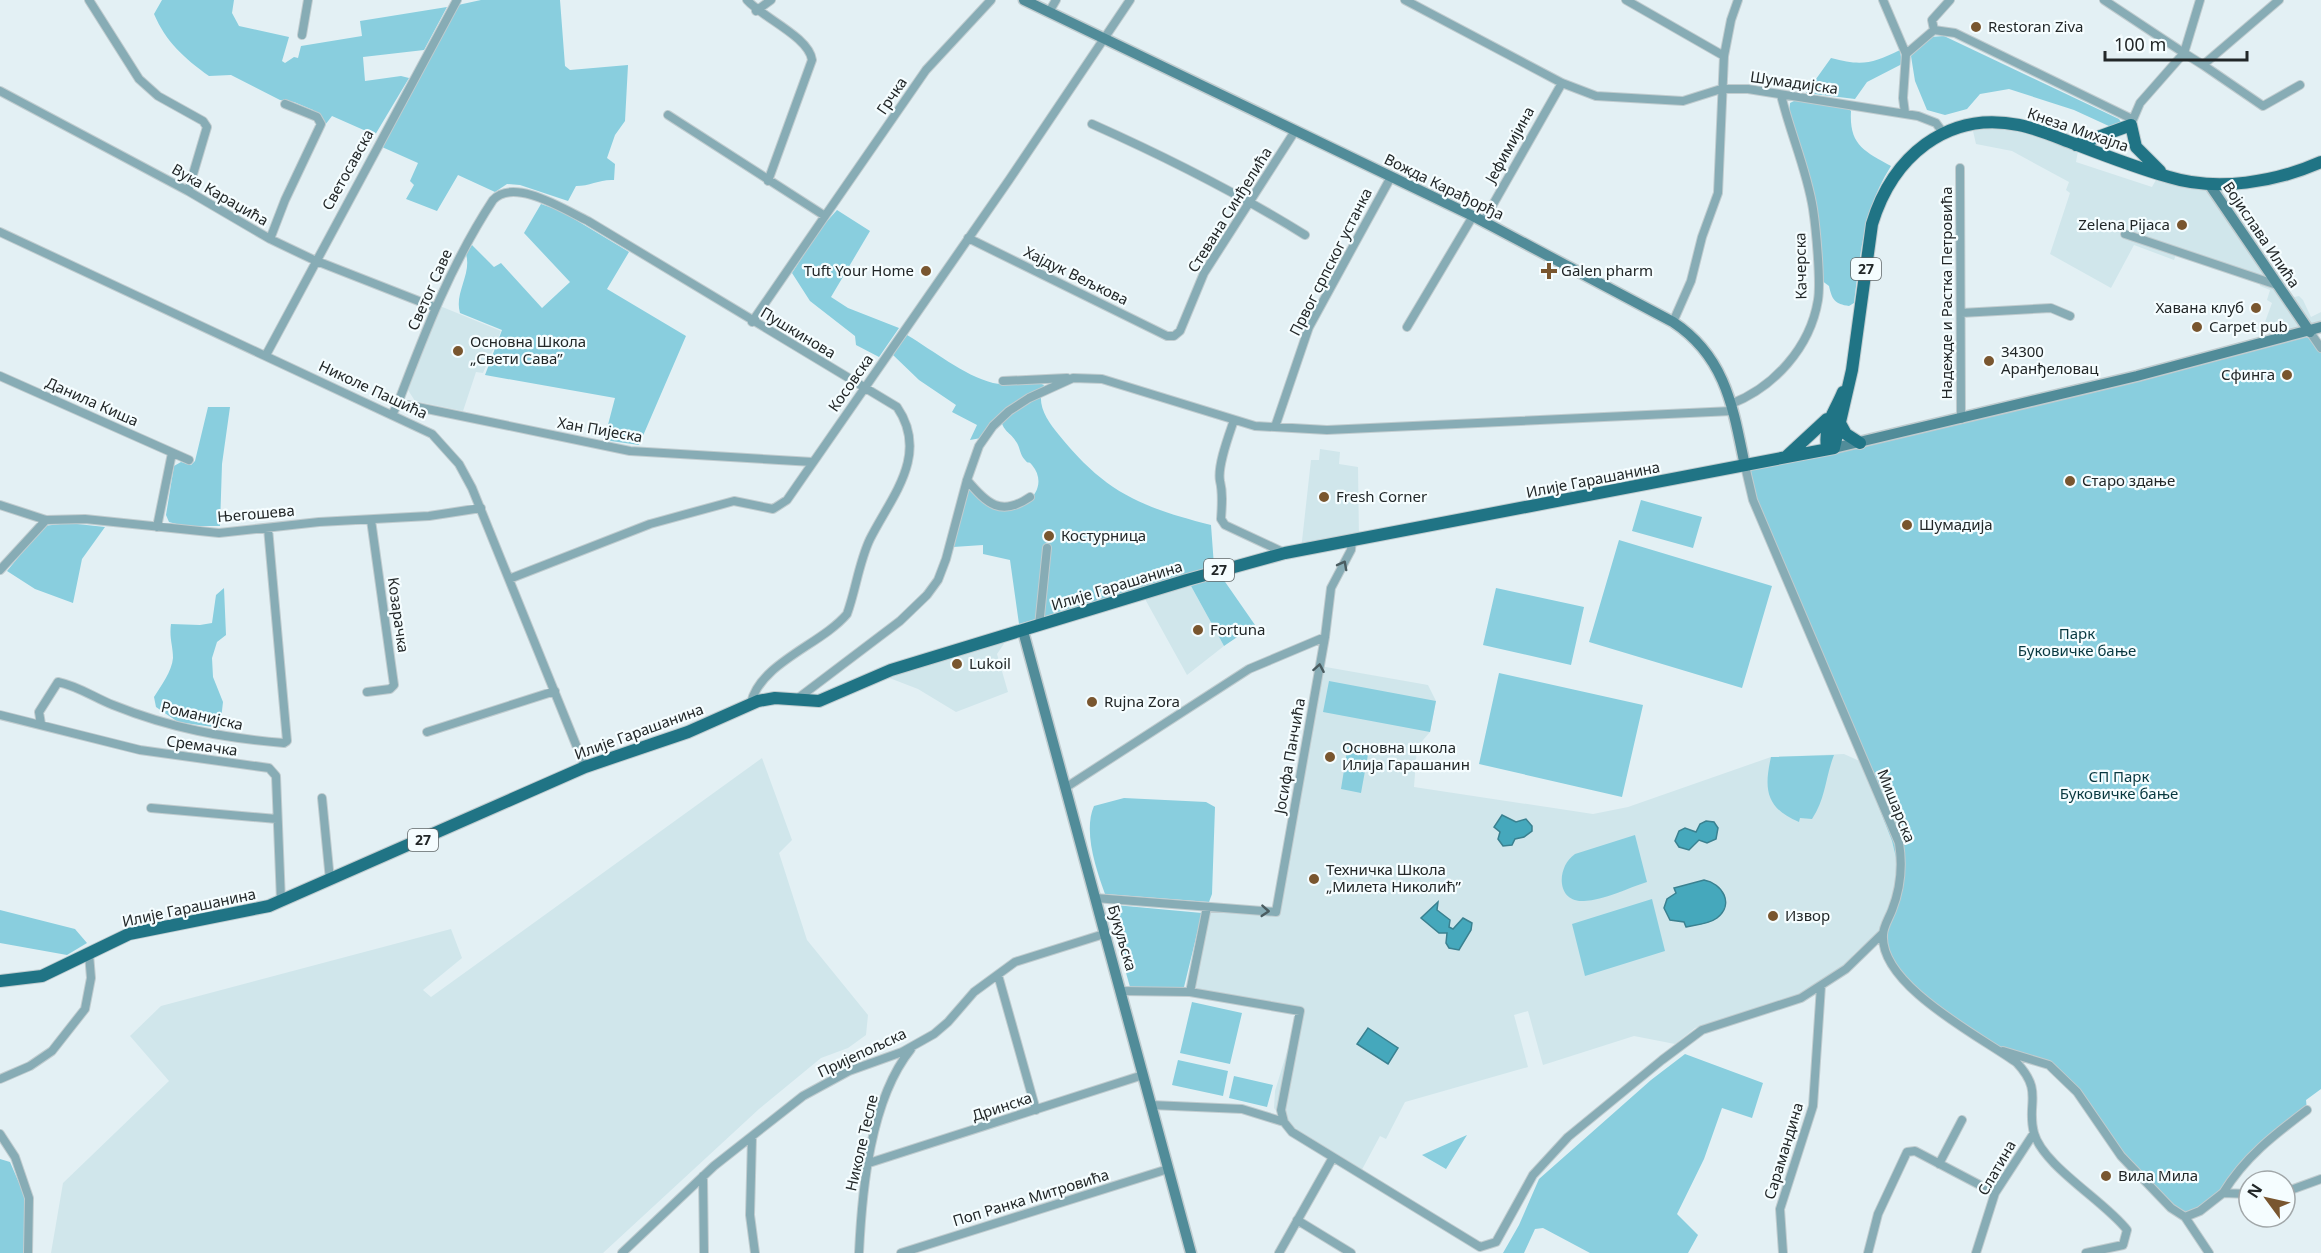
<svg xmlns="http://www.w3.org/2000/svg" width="2321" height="1253" font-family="'Noto Sans',sans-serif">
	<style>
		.built { fill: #d0e6eb }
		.green { fill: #89cede }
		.water { fill: #45a8bc; stroke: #3a8190; stroke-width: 1.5 }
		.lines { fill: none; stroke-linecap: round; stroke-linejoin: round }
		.street-casing { stroke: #c0cccf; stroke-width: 10 }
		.secondary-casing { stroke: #c0cccf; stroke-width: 13 }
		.primary-casing { stroke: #c0cccf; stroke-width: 14 }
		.street { stroke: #87acb5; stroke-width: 8 }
		.secondary { stroke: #518c99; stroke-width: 10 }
		.primary { stroke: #207485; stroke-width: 12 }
		.oneway { stroke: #4a5c60 }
		.poi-dot { fill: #79562f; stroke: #f5fdff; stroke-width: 2 }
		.labels { text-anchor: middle; stroke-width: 4.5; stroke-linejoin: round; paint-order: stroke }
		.shield { fill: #f5fdff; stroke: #616768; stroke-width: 1.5 }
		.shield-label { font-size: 14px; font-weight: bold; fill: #222728 }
		.poi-label { font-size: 15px; fill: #222728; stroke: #f5fdff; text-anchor: start }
		.street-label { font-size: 15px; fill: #222728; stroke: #f5fdff }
		.park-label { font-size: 15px; fill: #083840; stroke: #f5fdff }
	</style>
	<rect width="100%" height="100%" fill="#e3f0f4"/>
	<!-- built -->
	<path class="built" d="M1988,129L2018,131L2078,151L2076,162L2152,187L2157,178L2215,187L2261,256L2294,297L2299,296L2303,300L2311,317L2321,312V326L2271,340L2265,322L2272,303L2267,300L2270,290L2260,286V283L2177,252L2174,260L2134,245L2111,288L2050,254L2070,193L2066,190L2069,182L2012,151L1976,144L1973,131Z
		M440,306L501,331L483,373L476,372L463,411L415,401L408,390Z
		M1320,449L1340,452L1339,464L1358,467L1359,539L1301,550L1311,460H1319Z
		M1191,586L1224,646L1187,675L1145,599Z
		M1010,635L997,654L1008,692L956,712L918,689L879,674Z
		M1320,666L1428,685L1436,701L1430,732L1417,747L1414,787L1593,814L1628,807L1771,757L1844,754L1864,763L1870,785L1892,841L1901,879L1883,933L1864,945L1853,955L1846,969L1821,986L1764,1011L1695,1028L1675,1044L1634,1036L1543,1065L1528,1011L1514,1015L1528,1067L1405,1102L1386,1139L1380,1136L1358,1177L1291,1136L1285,1130L1284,1122L1274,1108L1275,1091L1299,1012L1190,992L1207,907L1275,912Z
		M762,758L792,840L779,853L807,940L868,1015L866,1035L848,1048L821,1058L759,1109L603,1253H51L63,1183L169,1081L130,1036L161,1006L451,929L462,958L423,990L431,997Z"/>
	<!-- green -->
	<path class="green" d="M162,0H234L232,13L239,26L289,37L282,61L285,63L294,57L298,58L301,46L362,36L360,21L447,7L424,50L363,57L365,81L401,76L409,78L375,135L332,116L325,125L313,110L294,102L280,100L231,75L209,76C184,58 166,42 154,14Z
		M481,0H560L565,66L570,70L628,65L625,121L615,135L607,158L615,164L614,180C600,179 590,186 576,186L568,201L520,185L507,184L495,192L458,175L437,211L406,199L414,185L410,181L418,163L382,147L458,5Z
		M1944,36L2119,119L2122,124L2111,127L2074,110L2009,89L1980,94L1967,109L1945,115L1927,110L1915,81L1911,56L1931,37Z
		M1900,50L1902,64L1867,82L1855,99L1806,93L1831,58C1861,66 1872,64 1900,50Z
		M1796,100L1849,109L1851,111C1849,145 1864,151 1891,166C1864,208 1860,254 1854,303L1849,306C1835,304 1832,300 1829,286L1821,280L1816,203L1789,112L1790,103Z
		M541,204L561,211L629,252L607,289L686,336L639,445L604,440L615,398L485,375L502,330L460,313C454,293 472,274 466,254L472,245L494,267L501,263L542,308L570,282L524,233Z
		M837,210L870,231L831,297L848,308L899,328L879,357L856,345L855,336L810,301L792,273L821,228Z
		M2310,332L2321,348V1089L2306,1100L2307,1110L2260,1145L2223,1193L2185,1217L2121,1156L2098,1121L2049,1065L1999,1049L1909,986L1883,943L1901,879L1892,841L1870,785L1864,763L1749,491L1745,466Z
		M907,335C934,351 963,375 993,383C1010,387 1028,377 1044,385C1035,403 1047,421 1059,435C1105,492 1140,507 1211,525L1214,566L1019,624L1010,560L983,554V545L953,547L969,487C990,500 1004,518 1027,502C1039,493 1043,478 1032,465C1028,460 1029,465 1025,460C1020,455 1020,448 1017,443C1010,431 1003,433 1000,416L981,438L970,440L977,425L952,412L956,405L919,380L893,355Z
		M208,407H230L222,464L220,526H184L169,522L166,515L174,466L181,462L191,465L195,461Z
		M1641,500L1702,517L1693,548L1632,531Z
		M68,523L105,527L82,559L73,603L35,589L7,571L44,526Z
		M1619,540L1772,586L1742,688L1589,642Z
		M1221,576L1255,625L1224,646L1191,586Z
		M224,588L226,635L217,642L212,658L213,677L223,702L220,728L178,722L156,707L154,697C161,686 172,671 173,658C173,646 169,638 171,624L200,625L212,623L216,595Z
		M1496,588L1584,607L1571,665L1483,645Z
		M1499,673L1643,705L1622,797L1479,764Z
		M1329,681L1436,701L1430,732L1323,712Z
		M1348,745L1369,749L1361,793L1341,789Z
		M1834,755C1825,778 1826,798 1812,819L1800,818L1799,822C1765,808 1764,788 1771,757Z
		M1124,798L1206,802L1215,807L1212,894L1209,902L1105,894C1096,869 1083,831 1094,806Z
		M1635,835L1647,882C1628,888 1604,900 1584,901C1556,903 1556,867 1575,854Z
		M1652,899L1665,951L1585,976L1572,924Z
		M1115,905L1202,913L1184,987H1130L1108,909Z
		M0,910L75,929L87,943L67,955L0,943Z
		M1192,1002L1242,1013L1230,1064L1180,1053Z
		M1685,1054L1763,1083L1752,1118L1722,1108L1704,1159L1677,1214L1698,1235L1688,1253H1590L1543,1228L1535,1229L1524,1253H1503L1519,1225L1539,1179L1651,1080Z
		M1178,1060L1228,1071L1223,1096L1172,1085Z
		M1234,1076L1273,1085L1267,1107L1229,1098Z
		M1467,1135L1446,1169L1422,1155Z
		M0,1159L10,1162L26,1199L25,1253H0Z"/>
	<!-- water -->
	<path class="water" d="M1502,815L1516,822L1526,819L1532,826V831L1524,837L1515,839L1512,845L1503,846L1498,839L1500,832L1494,827Z
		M1706,821L1714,822L1718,828L1716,839L1707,843L1699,840L1689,850L1679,847L1675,841L1679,831L1685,828L1696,832L1700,824Z
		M1704,880C1722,883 1735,904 1717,918C1709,924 1696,925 1686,927L1684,922L1670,920L1664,908L1667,899L1676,893L1674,888Z
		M1438,902L1437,910L1450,920L1449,927L1453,929L1463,918L1472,923L1471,930L1459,950L1449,948L1446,943L1447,933H1439L1421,918Z
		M1368,1028L1398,1048L1388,1064L1357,1044Z"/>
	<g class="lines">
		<defs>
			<path id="street" d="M89,0L139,79L158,96L203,121L207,127L188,191
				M747,0C763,18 809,37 812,60L768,181
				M1405,0L1562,83L1596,96L1683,101L1721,89H1748L1918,116L1936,123L1944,134
				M1626,0L1724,56
				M1883,0L1906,54L1903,98L1905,113
				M2104,0L2184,53L2140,103L2131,124
				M2200,0L2184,53L2203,65L2279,0
				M756,11L771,0
				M1049,12L1056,0
				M1934,30L1932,20L1950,0
				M302,35L308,0
				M1906,54L1934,30L1955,33L2132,119
				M2203,65L2263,106L2300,85
				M0,91L188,191L270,239L314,260L434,307
				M668,115L825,216L926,70L991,0
				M1092,124C1166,157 1236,192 1305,235
				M1960,168L1961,419
				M1483,222L1562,83
				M0,232L432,434L459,464L472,488L585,767
				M2125,234L2277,285
				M968,238L1167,336H1174L1180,331L1204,273L1295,131
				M270,239L285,200L321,124L317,117L285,104
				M1961,313L2051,308L2070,316
				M752,322L825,216
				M1673,322L1691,281L1702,237L1718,193L1724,56L1731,20L1738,0
				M1407,327L1473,216
				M2310,332L2321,348
				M266,355L457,0
				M0,376L189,460
				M1003,381L1067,378
				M398,403C425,332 451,264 493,200C514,177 565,210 588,221L897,407C930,455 891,497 870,539C859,562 856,589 847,614C822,644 760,663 751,703
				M1731,404C1774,387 1810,348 1818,300C1821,281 1816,229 1813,209C1807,170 1790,133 1781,95
				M393,413L398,403L630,451L813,462
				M1234,420C1229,435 1217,466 1220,481C1223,493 1222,505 1221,519L1225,525L1285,553
				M1275,427L1309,327L1391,177
				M1745,466L1753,500L1899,843C1903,867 1901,887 1892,910C1889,918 1883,927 1883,935C1880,986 1981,1037 2017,1063C2044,1092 2026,1104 2034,1133C2043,1166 2106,1202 2127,1230L2123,1245L2086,1253
				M967,480C987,504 1001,517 1030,497
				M0,505L46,520L85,519L219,533L319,522L429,516L481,508
				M157,527L172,453
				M0,570L46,520
				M509,579L650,524L734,501L773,509L787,500L1009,180L1130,0
				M1039,626L1047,548
				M367,692L390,689L394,685L371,520
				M797,699L900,621L927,595L938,580L946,559L967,480L979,446L993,426L1009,411L1029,398L1073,378L1102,379L1255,426L1327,430L1732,411
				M0,715L140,750L269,768L276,776L281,901
				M41,724L39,712L58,682C78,686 95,698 113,705C170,728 224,738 284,743L287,741L268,528
				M427,732L555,691
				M1065,788L1249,669L1325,637
				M322,798L330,880
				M151,808L277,819
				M1095,898L1276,912L1325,637L1331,588L1351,550L1352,540
				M998,975L1036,1110
				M1122,991L1190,992L1300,1011L1281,1110L1284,1122L1292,1132L1480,1247L1496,1242L1533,1175L1568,1137L1662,1060L1702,1030L1801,998L1846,969L1883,933
				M1190,992L1207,907
				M2003,1051L2049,1065L2077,1092L2121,1156L2171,1208L2185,1217L2200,1211L2223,1193L2249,1194
				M0,1079L30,1066L52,1051L85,1009L91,978L89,954
				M1151,1105L1242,1109L1284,1122
				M0,1134L15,1157L29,1198L28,1253
				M752,1137L750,1215L755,1253
				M869,1163L1143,1075
				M1939,1164L1962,1120
				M703,1176L704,1253
				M2285,1192L2321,1179
				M2223,1193C2245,1157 2274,1135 2307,1110
				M2185,1217L2209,1253
				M1297,1220L1351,1253
				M622,1253L714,1166L803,1096L849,1071L902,1052L934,1034L948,1022L974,992L1015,962L1104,934
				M859,1253C862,1190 870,1100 911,1049
				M901,1253L1168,1169
				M1279,1253L1332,1159
				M1783,1253L1780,1209L1813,1106L1821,986
				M1868,1253L1878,1214L1907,1152L1915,1151L1995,1193
				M1976,1253L1995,1193L2034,1133"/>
			<path id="secondary" d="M1024,0L1473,216L1673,322C1726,357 1733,408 1745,466
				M2209,184L2310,332
				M1834,448L2137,376L2321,327
				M1023,631L1191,1253"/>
			<path id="primary" d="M2076,145L2131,125L2136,147L2160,171
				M1840,423L1846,434L1860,443
				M1827,449C1824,422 1833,416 1843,392
				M1787,456L1827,419
				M0,981L42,976L129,934L269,906L585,767L688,732L758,701L775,698L819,701L891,670L1187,580L1285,553L1834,448L1852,370L1872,224C1892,158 1946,110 2019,125C2038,129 2056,137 2075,144C2106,156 2137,168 2169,177C2217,192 2276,182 2321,162"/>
		</defs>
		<!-- street casing -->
		<use href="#street" class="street-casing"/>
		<!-- secondary casing -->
		<use href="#secondary" class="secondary-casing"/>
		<!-- primary casing -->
		<use href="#primary" class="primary-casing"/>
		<!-- street -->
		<use href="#street" class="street"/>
		<!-- secondary -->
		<use href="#secondary" class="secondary"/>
		<!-- primary -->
		<use href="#primary" class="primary"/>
	</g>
	<!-- one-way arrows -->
	<defs><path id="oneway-chevron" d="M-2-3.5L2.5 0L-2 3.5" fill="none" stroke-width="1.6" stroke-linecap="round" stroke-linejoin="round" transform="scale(1.5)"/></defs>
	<g class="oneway">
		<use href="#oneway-chevron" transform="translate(1343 565) rotate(-62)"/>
		<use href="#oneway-chevron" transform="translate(1319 668) rotate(-80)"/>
		<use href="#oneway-chevron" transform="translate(1265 911) rotate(4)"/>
	</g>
	<!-- markers -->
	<g class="poi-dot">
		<circle cx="1976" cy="27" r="6"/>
		<circle cx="2182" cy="225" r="6"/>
		<circle cx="926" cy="271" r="6"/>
		<path d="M1546 262h6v6h6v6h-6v6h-6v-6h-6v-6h6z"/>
		<circle cx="2256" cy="308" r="6"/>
		<circle cx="2197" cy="327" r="6"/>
		<circle cx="458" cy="351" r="6"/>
		<circle cx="1989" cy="361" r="6"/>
		<circle cx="2287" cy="375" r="6"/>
		<circle cx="2070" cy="481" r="6"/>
		<circle cx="1324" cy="497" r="6"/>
		<circle cx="1907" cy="525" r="6"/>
		<circle cx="1049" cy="536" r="6"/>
		<circle cx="1198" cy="630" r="6"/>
		<circle cx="957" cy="664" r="6"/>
		<circle cx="1092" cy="702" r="6"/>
		<circle cx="1330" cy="757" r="6"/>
		<circle cx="1314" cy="879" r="6"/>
		<circle cx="1773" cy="916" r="6"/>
		<circle cx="2106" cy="1176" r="6"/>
	</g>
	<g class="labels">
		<!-- shield labels -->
		<g class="shield">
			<rect x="1851" y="258" width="30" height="22" rx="4.5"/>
			<rect x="1204" y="559" width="30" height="22" rx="4.5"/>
			<rect x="408" y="829" width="30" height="22" rx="4.5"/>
		</g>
		<g class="shield-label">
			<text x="1866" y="274">27</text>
			<text x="1219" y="575">27</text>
			<text x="423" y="845">27</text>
		</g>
		<!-- poi labels -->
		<g class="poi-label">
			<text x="1988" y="32">Restoran Ziva</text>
			<text x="2170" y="230" text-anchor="end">Zelena Pijaca</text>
			<text x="914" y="276" text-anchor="end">Tuft Your Home</text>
			<text x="1561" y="276">Galen pharm</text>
			<text x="2244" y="313" text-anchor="end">Хавана клуб</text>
			<text x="2209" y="332">Carpet pub</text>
			<text x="470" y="347">Основна Школа<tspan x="470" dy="17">„Свети Сава”</tspan></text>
			<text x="2001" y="357">34300<tspan x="2001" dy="17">Аранђеловац</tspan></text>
			<text x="2275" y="380" text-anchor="end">Сфинга</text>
			<text x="2082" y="486">Старо здање</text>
			<text x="1336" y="502">Fresh Corner</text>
			<text x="1919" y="530">Шумадија</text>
			<text x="1061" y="541">Костурница</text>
			<text x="1210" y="635">Fortuna</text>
			<text x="969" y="669">Lukoil</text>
			<text x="1104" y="707">Rujna Zora</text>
			<text x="1342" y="753">Основна школа<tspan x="1342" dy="17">Илија Гарашанин</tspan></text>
			<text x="1326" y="875">Техничка Школа<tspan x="1326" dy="17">„Милета Николић”</tspan></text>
			<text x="1785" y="921">Извор</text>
			<text x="2118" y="1181">Вила Мила</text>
		</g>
		<!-- street labels -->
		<g class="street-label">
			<text transform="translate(1794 83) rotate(8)" y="5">Шумадијска</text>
			<text transform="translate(892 96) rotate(-56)" y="5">Грчка</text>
			<text transform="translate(2078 130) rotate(19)" y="5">Кнеза Михајла</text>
			<text transform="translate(1510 145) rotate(-61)" y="5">Јефимијина</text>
			<text transform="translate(348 170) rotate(-61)" y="5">Светосавска</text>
			<text transform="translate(1444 187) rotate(26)" y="5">Вожда Карађорђа</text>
			<text transform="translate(220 195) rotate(30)" y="5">Вука Караџића</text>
			<text transform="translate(1230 210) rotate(-58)" y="5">Стевана Синђелића</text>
			<text transform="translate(2261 235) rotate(56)" y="5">Војислава Илића</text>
			<text transform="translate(1331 262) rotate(-63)" y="5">Првог српског устанка</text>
			<text transform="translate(1801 266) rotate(-91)" y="5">Качерска</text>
			<text transform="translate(1076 276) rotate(26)" y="5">Хајдук Вељкова</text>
			<text transform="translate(430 290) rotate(-66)" y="5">Светог Саве</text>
			<text transform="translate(1947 293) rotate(-90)" y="5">Надежде и Растка Петровића</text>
			<text transform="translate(798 333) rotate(31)" y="5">Пушкинова</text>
			<text transform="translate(851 383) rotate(-55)" y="5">Косовска</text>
			<text transform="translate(373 390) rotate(25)" y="5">Николе Пашића</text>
			<text transform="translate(92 402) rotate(24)" y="5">Данила Киша</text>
			<text transform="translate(600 430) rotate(10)" y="5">Хан Пијеска</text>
			<text transform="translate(1593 480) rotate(-11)" y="5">Илије Гарашанина</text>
			<text transform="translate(256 514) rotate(-5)" y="5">Његошева</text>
			<text transform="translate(1117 586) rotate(-17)" y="5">Илије Гарашанина</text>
			<text transform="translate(398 615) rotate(82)" y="5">Козарачка</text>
			<text transform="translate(202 716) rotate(13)" y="5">Романијска</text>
			<text transform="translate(639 732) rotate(-20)" y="5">Илије Гарашанина</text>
			<text transform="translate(202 746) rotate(8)" y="5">Сремачка</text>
			<text transform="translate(1290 756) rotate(-80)" y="5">Јосифа Панчића</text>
			<text transform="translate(1896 806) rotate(68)" y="5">Мишарска</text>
			<text transform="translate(189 908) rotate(-12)" y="5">Илије Гарашанина</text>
			<text transform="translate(1122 938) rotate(74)" y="5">Букуљска</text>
			<text transform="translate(862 1053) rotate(-25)" y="5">Пријепољска</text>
			<text transform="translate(1002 1107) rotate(-18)" y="5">Дринска</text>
			<text transform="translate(862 1143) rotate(-77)" y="5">Николе Тесле</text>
			<text transform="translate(1784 1151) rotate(-73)" y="5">Сарамандина</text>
			<text transform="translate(1997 1168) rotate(-60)" y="5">Слатина</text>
			<text transform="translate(1031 1198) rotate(-17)" y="5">Поп Ранка Митровића</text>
		</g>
		<!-- park labels -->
		<g class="park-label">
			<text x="2077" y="639">Парк<tspan x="2077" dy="17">Буковичке бање</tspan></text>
			<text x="2119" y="782">СП Парк<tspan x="2119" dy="17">Буковичке бање</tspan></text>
		</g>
	</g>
	<!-- north arrow -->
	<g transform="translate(2267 1199) rotate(303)"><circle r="28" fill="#f5fdff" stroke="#a1a7a9" stroke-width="1.5"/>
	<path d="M0-4.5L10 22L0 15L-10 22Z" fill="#79562f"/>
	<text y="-9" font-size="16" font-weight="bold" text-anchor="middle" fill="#222728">N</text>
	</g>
	<!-- scale -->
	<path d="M2105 51v9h142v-9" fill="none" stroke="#222728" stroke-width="3"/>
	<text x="2114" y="51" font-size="18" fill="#222728" stroke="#f5fdff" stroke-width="4.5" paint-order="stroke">100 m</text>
</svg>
